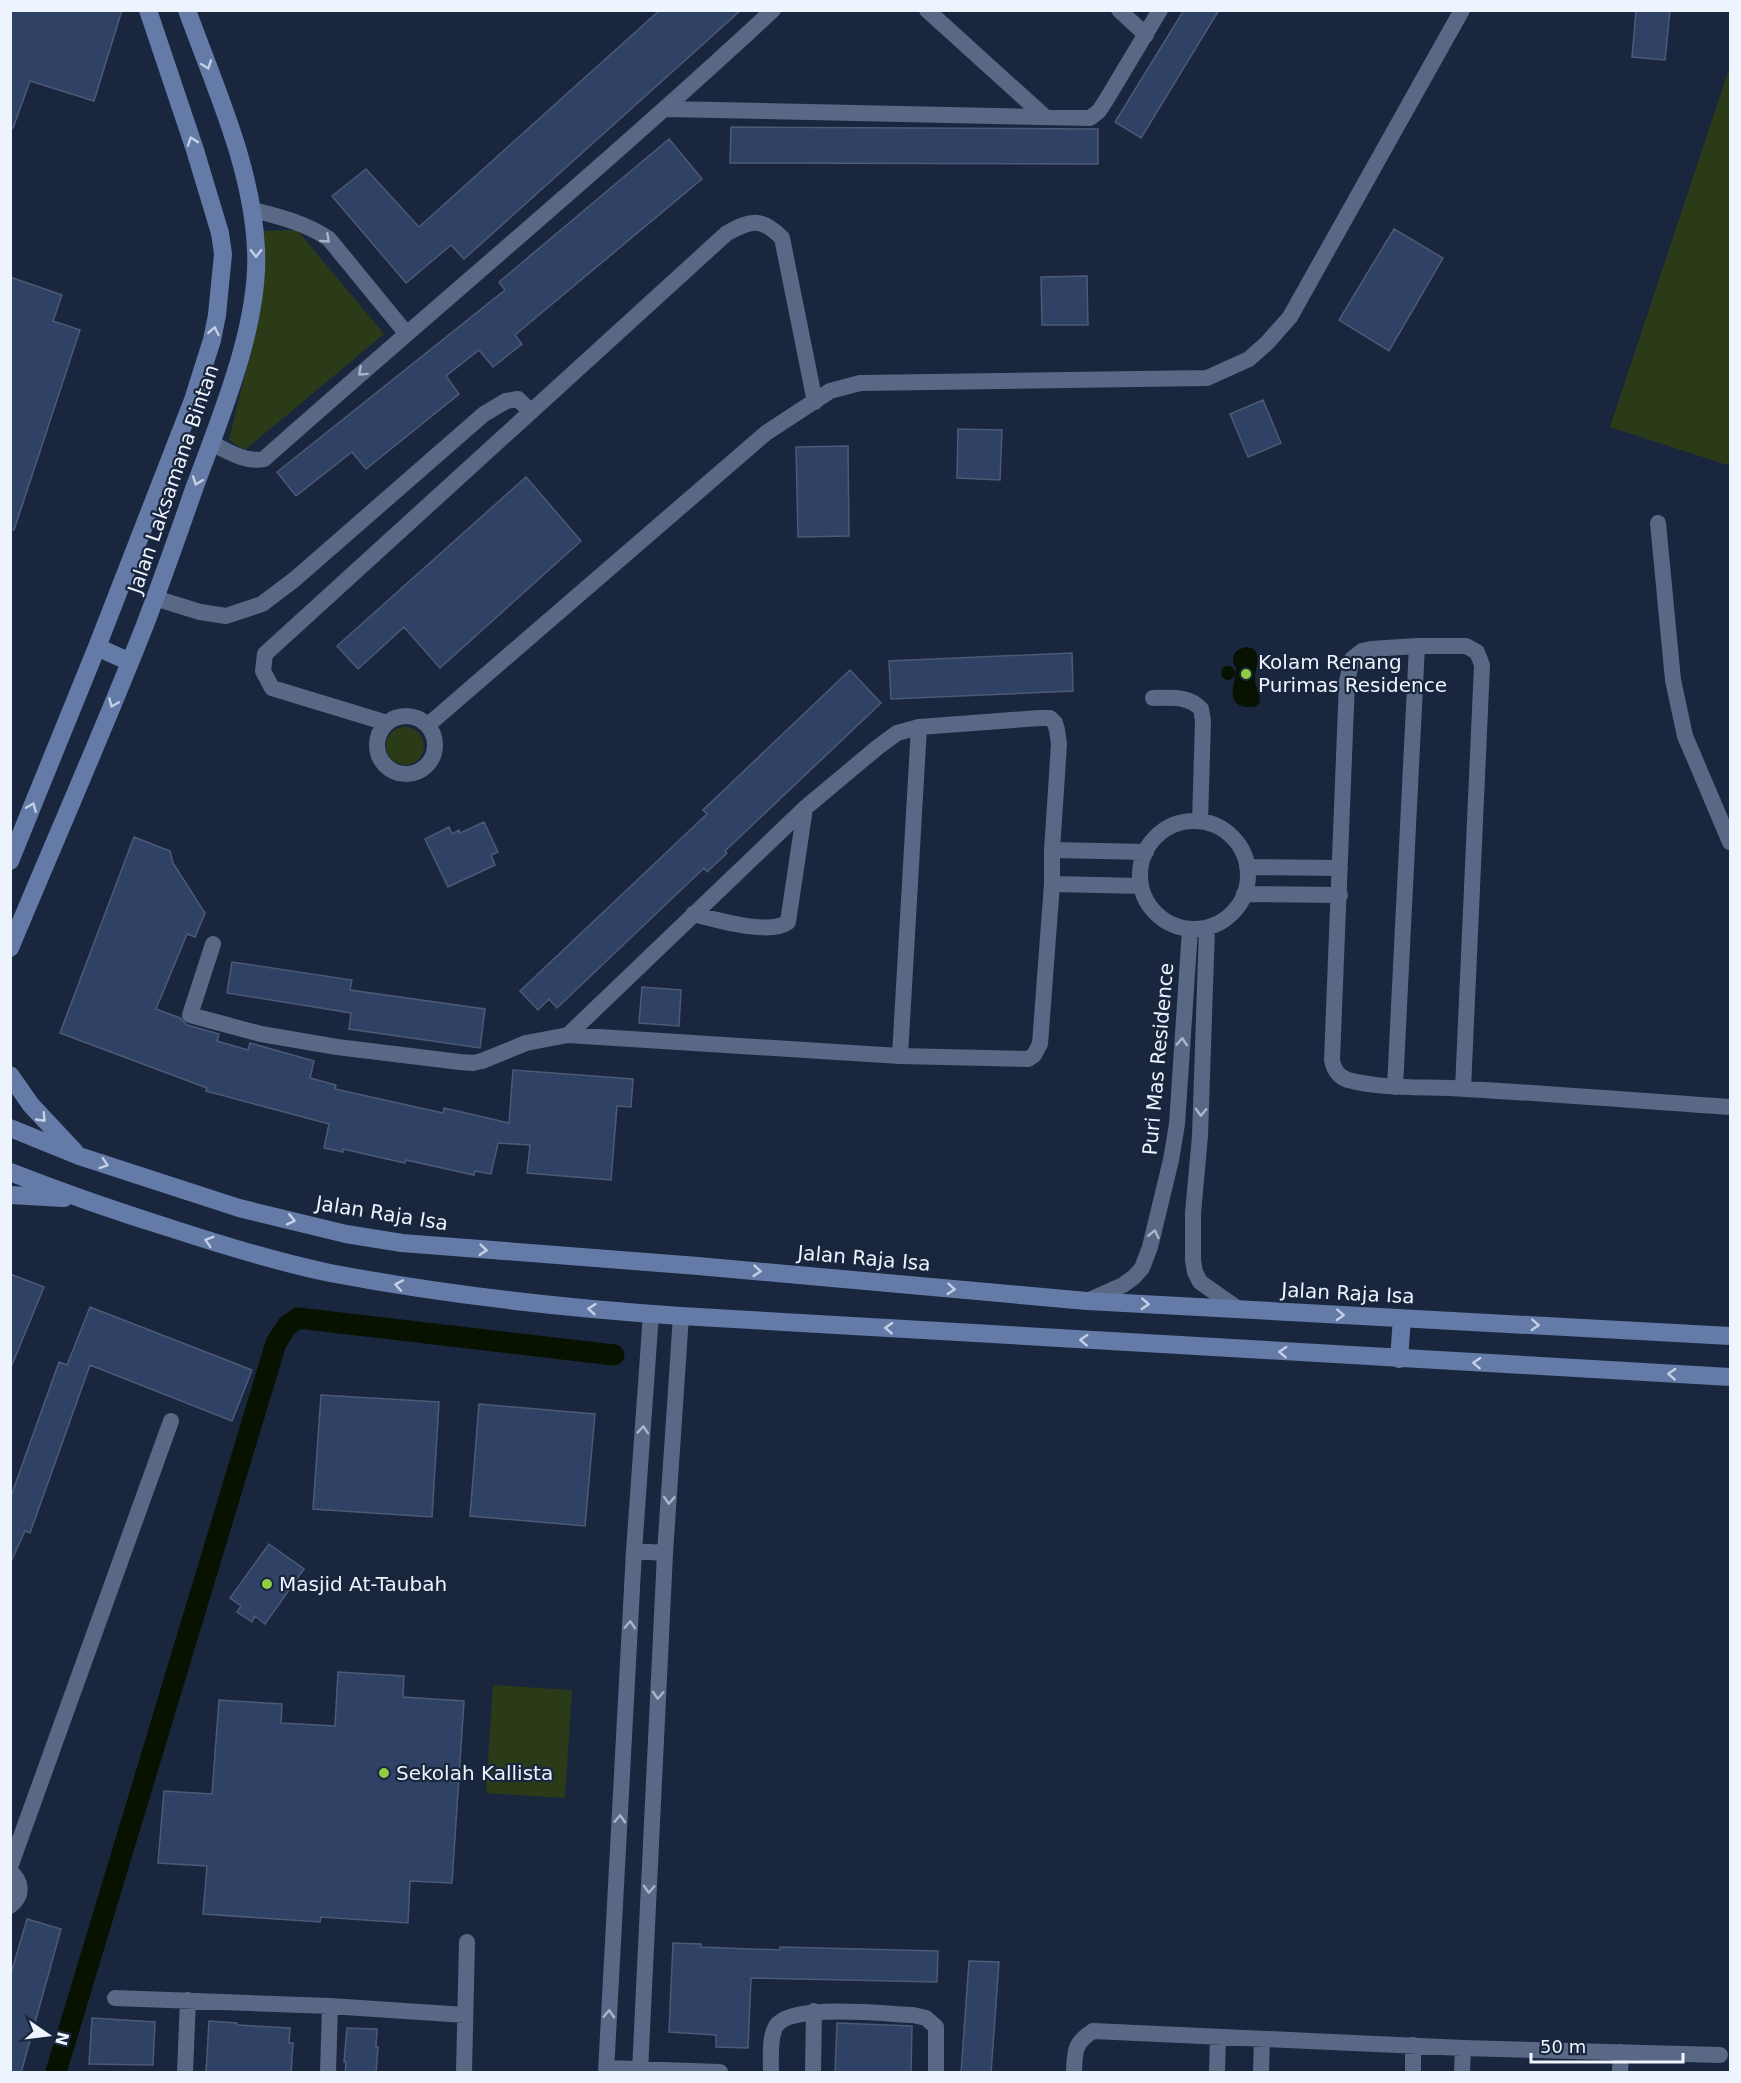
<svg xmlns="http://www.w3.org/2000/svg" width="1741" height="2083" font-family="'DejaVu Sans',sans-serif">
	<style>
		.green { fill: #2b3b18 }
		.water { fill: #071200 }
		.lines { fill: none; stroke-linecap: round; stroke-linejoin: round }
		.canal { stroke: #071200; stroke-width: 21 }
		.building { fill: #2f4164; stroke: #4c5a76; stroke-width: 1.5 }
		.minor { stroke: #596884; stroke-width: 16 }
		.secondary { stroke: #647ba7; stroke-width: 18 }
		.oneway { stroke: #c5d0e4 }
		.oneway2 { stroke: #abb5c7 }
		.poi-dot { fill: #90cd41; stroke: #19263e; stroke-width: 2 }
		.labels { text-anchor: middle; stroke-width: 4.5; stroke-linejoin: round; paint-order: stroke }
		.street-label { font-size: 20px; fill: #eef4fe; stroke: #19263e }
		.poi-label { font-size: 20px; fill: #eef4fe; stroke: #19263e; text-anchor: start }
	</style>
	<rect width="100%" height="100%" fill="#19263e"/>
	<!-- green -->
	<path class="green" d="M1730,66V466L1610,427Z
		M297,230L384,334L245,450L229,440L255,333L262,231Z
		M386 746a19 19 0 1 1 38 0a19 19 0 1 1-38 0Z
		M493,1685L572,1690L565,1798L486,1793Z"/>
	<!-- water -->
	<path class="water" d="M1247,647C1266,651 1254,668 1255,680C1256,691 1262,691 1259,704L1254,707C1223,709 1235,686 1236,668C1229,657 1235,649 1247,647Z
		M1221 673a7 7 0 1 1 14 0a7 7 0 1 1-14 0Z"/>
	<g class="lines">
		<!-- canal -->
		<path class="canal" d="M56,2072L276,1343L287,1326L298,1318L614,1355"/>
	</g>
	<!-- building -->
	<path class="building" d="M10,10H122L94,101L30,81L13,128H10Z
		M660,10H741L464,259L451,245L406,283L332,196L366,169L419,227Z
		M1184,10H1219L1141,138L1115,122Z
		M1636,10H1670L1665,60L1632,57Z
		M731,127L1098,129V164L730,163Z
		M669,139L702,179L515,335L522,344L493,367L479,350L446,376L459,394L376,461L366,469L352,452L296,496L277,472L505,290L499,282Z
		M1394,229L1443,258L1389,351L1339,320Z
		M1087,276L1088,325H1042L1041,277Z
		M10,277L62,295L53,321L80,330L14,530H10Z
		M1263,400L1281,443L1248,457L1230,414Z
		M958,429L1002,430L1000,480L957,478Z
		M848,446L849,536L798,537L796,447Z
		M526,477L581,541L440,668L404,627L358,669L337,646Z
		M1072,653L1073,691L891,699L889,661Z
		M850,670L881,703L725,851L727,853L707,872L704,868L557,1008L549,999L538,1010L520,991L707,814L703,810Z
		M484,822L498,852L491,855L495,865L448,887L425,839L449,827L452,834L459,830L460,833Z
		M134,837L170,851L173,863L205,913L195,937L187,934L156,1009L180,1018L187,1025L219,1034L217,1041L248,1050L250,1043L314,1061L310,1078L336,1085L335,1089L443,1113L444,1108L509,1123L513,1070L633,1079L631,1107L617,1106L611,1180L527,1173L530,1145L498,1143L491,1174L475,1171L474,1175L406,1160L405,1163L343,1149V1152L324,1148L329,1124L206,1091L207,1088L60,1033Z
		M232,962L352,980L350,990L485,1009L480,1048L349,1029L351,1013L227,993Z
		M642,987L681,990L679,1026L639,1023Z
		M10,1274L44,1287L12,1365H10Z
		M90,1307L252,1370L232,1421L90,1365L30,1533L25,1531L10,1564V1499L59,1362L67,1365Z
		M321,1395L439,1402L432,1517L313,1509Z
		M479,1404L595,1414L585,1526L470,1516Z
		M269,1544L304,1569L265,1624L255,1616L252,1622L237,1612L241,1606L230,1598Z
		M338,1672L404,1676L403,1697L464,1701L452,1883L410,1881L408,1923L321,1917L320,1922L203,1914L207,1866L158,1863L164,1791L212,1794L219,1700L282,1704L281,1723L335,1726Z
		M27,1919L61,1929L21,2073H10V1977Z
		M673,1943L701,1944V1947L780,1950V1947L938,1951L937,1982L751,1978L748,2048L716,2047V2035L669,2032Z
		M969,1961L999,1962L991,2073H961Z
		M92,2018L155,2022L153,2065L89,2064Z
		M209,2021L237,2023V2025L290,2028L289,2043H293L291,2073H206Z
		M837,2023L912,2026L911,2073H835Z
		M347,2028L377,2029L376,2047H378L376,2073H345L346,2062H344Z"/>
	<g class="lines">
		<!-- minor -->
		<path class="minor" d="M927,10L1044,116
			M1119,10L1146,35
			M667,109L1090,118L1099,111L1108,97L1160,10
			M253,210C280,217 306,223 329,239L406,333
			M211,443C228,451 245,463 264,459C433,309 607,164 773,10
			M1658,523L1673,680L1685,736L1730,842
			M155,598L200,612L226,616L262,604L295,579L484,414L506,401L518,399L531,412
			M1153,698C1170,698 1188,695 1201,709L1203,721L1200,821
			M377 745a29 29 0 1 1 58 0a29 29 0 1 1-58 0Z
			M387,723L272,688L263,671L265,654L727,233C752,220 761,217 782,238L815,402
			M428,725L766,433L830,391L860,383L1207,378L1249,359L1267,343L1290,317L1462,10
			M1140 875a54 54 0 1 1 108 0a54 54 0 1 1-108 0Z
			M1052,850L1146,852
			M1247,867L1340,868
			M1052,884L1141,886
			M1244,894L1340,895
			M693,914C715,919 769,936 788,922L805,808
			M1207,928L1200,1136L1193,1213V1260L1195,1272L1200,1282L1240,1310
			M213,944L190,1015L261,1034L337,1047L460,1062L473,1063L482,1061L526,1043L568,1035L900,1056L1028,1059L1034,1055L1040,1044L1052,884V850L1059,744L1057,730L1055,723L1050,718H1040L919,727L897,733L878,747L805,808L568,1035
			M900,1056L919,727
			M1395,1087L1417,646
			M1463,1089L1482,665L1477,652L1466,646H1417L1371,649L1362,651L1352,659L1347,681L1332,1060C1334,1070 1338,1077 1348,1080C1387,1090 1427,1086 1466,1089C1554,1094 1642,1101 1730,1107
			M1087,1301L1123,1285L1134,1277L1142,1268L1150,1247L1171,1160L1177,1124L1190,929
			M634,1551L665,1553
			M10,1867L171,1421
			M10,1871C23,1882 23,1896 10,1906
			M115,1998L330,2006L465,2015
			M607,2068L720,2072
			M185,2072L188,2000
			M328,2072L330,2006
			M464,2072L467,1942
			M606,2072L634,1551L651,1314
			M640,2072L665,1553L681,1316
			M771,2072C771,2059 769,2038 776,2026C791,2003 885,2014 913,2015L926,2018L936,2027V2072
			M813,2072L814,2011
			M1074,2072C1075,2051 1074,2043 1093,2031L1463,2048L1720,2055
			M1217,2072L1218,2038
			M1261,2072L1262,2039
			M1413,2072V2045
			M1462,2072L1463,2048
			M1620,2072L1621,2052"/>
		<!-- secondary -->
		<path class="secondary" d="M97,647L130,662
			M10,861L97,647L193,400L212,340L217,315L223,254L220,233L195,150L148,10
			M10,948C55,840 102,734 145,625C162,580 178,535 194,489C220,418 260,325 256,249C252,166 215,88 187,10
			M10,1075L31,1105L75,1152
			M10,1128L79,1156L239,1208L346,1234L402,1243L698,1266L1087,1301L1730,1336
			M10,1172C64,1193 118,1212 173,1229C225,1246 277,1262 330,1273C446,1295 563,1308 681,1316L1730,1377
			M10,1195L64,1198
			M1399,1359L1402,1318"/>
	</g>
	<!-- one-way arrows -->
	<defs><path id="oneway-chevron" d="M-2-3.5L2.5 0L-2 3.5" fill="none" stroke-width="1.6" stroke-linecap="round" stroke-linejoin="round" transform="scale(1.5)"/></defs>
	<g class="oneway">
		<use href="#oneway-chevron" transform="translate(207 65) rotate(70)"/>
		<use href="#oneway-chevron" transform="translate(192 141) rotate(-109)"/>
		<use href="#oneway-chevron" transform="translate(256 253) rotate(89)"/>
		<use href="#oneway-chevron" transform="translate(214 331) rotate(-79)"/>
		<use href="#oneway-chevron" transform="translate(197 481) rotate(110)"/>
		<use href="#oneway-chevron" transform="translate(113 703) rotate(113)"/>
		<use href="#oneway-chevron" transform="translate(32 807) rotate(-68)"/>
		<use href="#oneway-chevron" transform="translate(42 1118) rotate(46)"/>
		<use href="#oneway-chevron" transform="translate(104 1164) rotate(18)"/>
		<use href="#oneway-chevron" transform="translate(291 1220) rotate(13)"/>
		<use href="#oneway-chevron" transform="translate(209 1241) rotate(-163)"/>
		<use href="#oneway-chevron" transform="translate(483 1250) rotate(5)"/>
		<use href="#oneway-chevron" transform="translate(757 1271) rotate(5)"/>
		<use href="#oneway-chevron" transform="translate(399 1285) rotate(-170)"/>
		<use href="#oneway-chevron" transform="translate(951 1289) rotate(5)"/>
		<use href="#oneway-chevron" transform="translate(1145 1304) rotate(3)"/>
		<use href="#oneway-chevron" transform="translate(592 1309) rotate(-175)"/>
		<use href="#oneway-chevron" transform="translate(1340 1315) rotate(3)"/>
		<use href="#oneway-chevron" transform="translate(1535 1325) rotate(3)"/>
		<use href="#oneway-chevron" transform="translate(889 1328) rotate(-177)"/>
		<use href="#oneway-chevron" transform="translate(1084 1340) rotate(-177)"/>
		<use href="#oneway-chevron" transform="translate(1283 1352) rotate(-177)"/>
		<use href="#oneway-chevron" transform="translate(1477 1363) rotate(-177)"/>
		<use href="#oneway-chevron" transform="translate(1672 1374) rotate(-177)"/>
	</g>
	<g class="oneway2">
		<use href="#oneway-chevron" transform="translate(326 239) rotate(42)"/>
		<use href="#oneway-chevron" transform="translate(362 372) rotate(138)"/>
		<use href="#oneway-chevron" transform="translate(1182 1042) rotate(-86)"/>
		<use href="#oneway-chevron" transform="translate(1201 1112) rotate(92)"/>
		<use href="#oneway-chevron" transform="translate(1154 1234) rotate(-77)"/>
		<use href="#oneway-chevron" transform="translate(643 1430) rotate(-86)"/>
		<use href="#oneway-chevron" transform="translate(669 1500) rotate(94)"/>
		<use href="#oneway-chevron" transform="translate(630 1625) rotate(-87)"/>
		<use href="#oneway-chevron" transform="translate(658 1695) rotate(93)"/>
		<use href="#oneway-chevron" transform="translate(620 1819) rotate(-87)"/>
		<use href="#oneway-chevron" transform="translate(649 1889) rotate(93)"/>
		<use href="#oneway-chevron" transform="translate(609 2014) rotate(-87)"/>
	</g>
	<!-- markers -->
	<g class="poi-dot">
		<circle cx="1246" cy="674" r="6"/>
		<circle cx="267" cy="1584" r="6"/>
		<circle cx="384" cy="1773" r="6"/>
	</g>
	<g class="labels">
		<!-- street labels -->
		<g class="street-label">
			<text transform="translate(173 479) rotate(-71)" y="7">Jalan Laksamana Bintan</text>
			<text transform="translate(1158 1059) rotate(-85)" y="7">Puri Mas Residence</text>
			<text transform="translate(382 1213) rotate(9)" y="7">Jalan Raja Isa</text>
			<text transform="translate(864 1258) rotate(5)" y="7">Jalan Raja Isa</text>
			<text transform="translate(1348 1293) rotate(3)" y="7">Jalan Raja Isa</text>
		</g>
		<!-- poi labels -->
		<g class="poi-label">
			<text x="1258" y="669">Kolam Renang<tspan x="1258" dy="23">Purimas Residence</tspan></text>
			<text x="279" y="1591">Masjid At-Taubah</text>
			<text x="396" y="1780">Sekolah Kallista</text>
		</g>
	</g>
	<!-- border -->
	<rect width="1741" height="2083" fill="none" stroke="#eef4fe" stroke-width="24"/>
	<!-- north arrow -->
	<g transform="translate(48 2035) rotate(104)" stroke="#19263e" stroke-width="4.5" paint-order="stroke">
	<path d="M0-4.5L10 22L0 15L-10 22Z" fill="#eef4fe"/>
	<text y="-9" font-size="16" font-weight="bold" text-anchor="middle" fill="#eef4fe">N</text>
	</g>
	<!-- scale -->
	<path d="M1531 2053v9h152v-9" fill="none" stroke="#eef4fe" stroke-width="3"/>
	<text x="1540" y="2053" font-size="18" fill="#eef4fe" stroke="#19263e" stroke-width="4.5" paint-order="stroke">50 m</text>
</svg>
